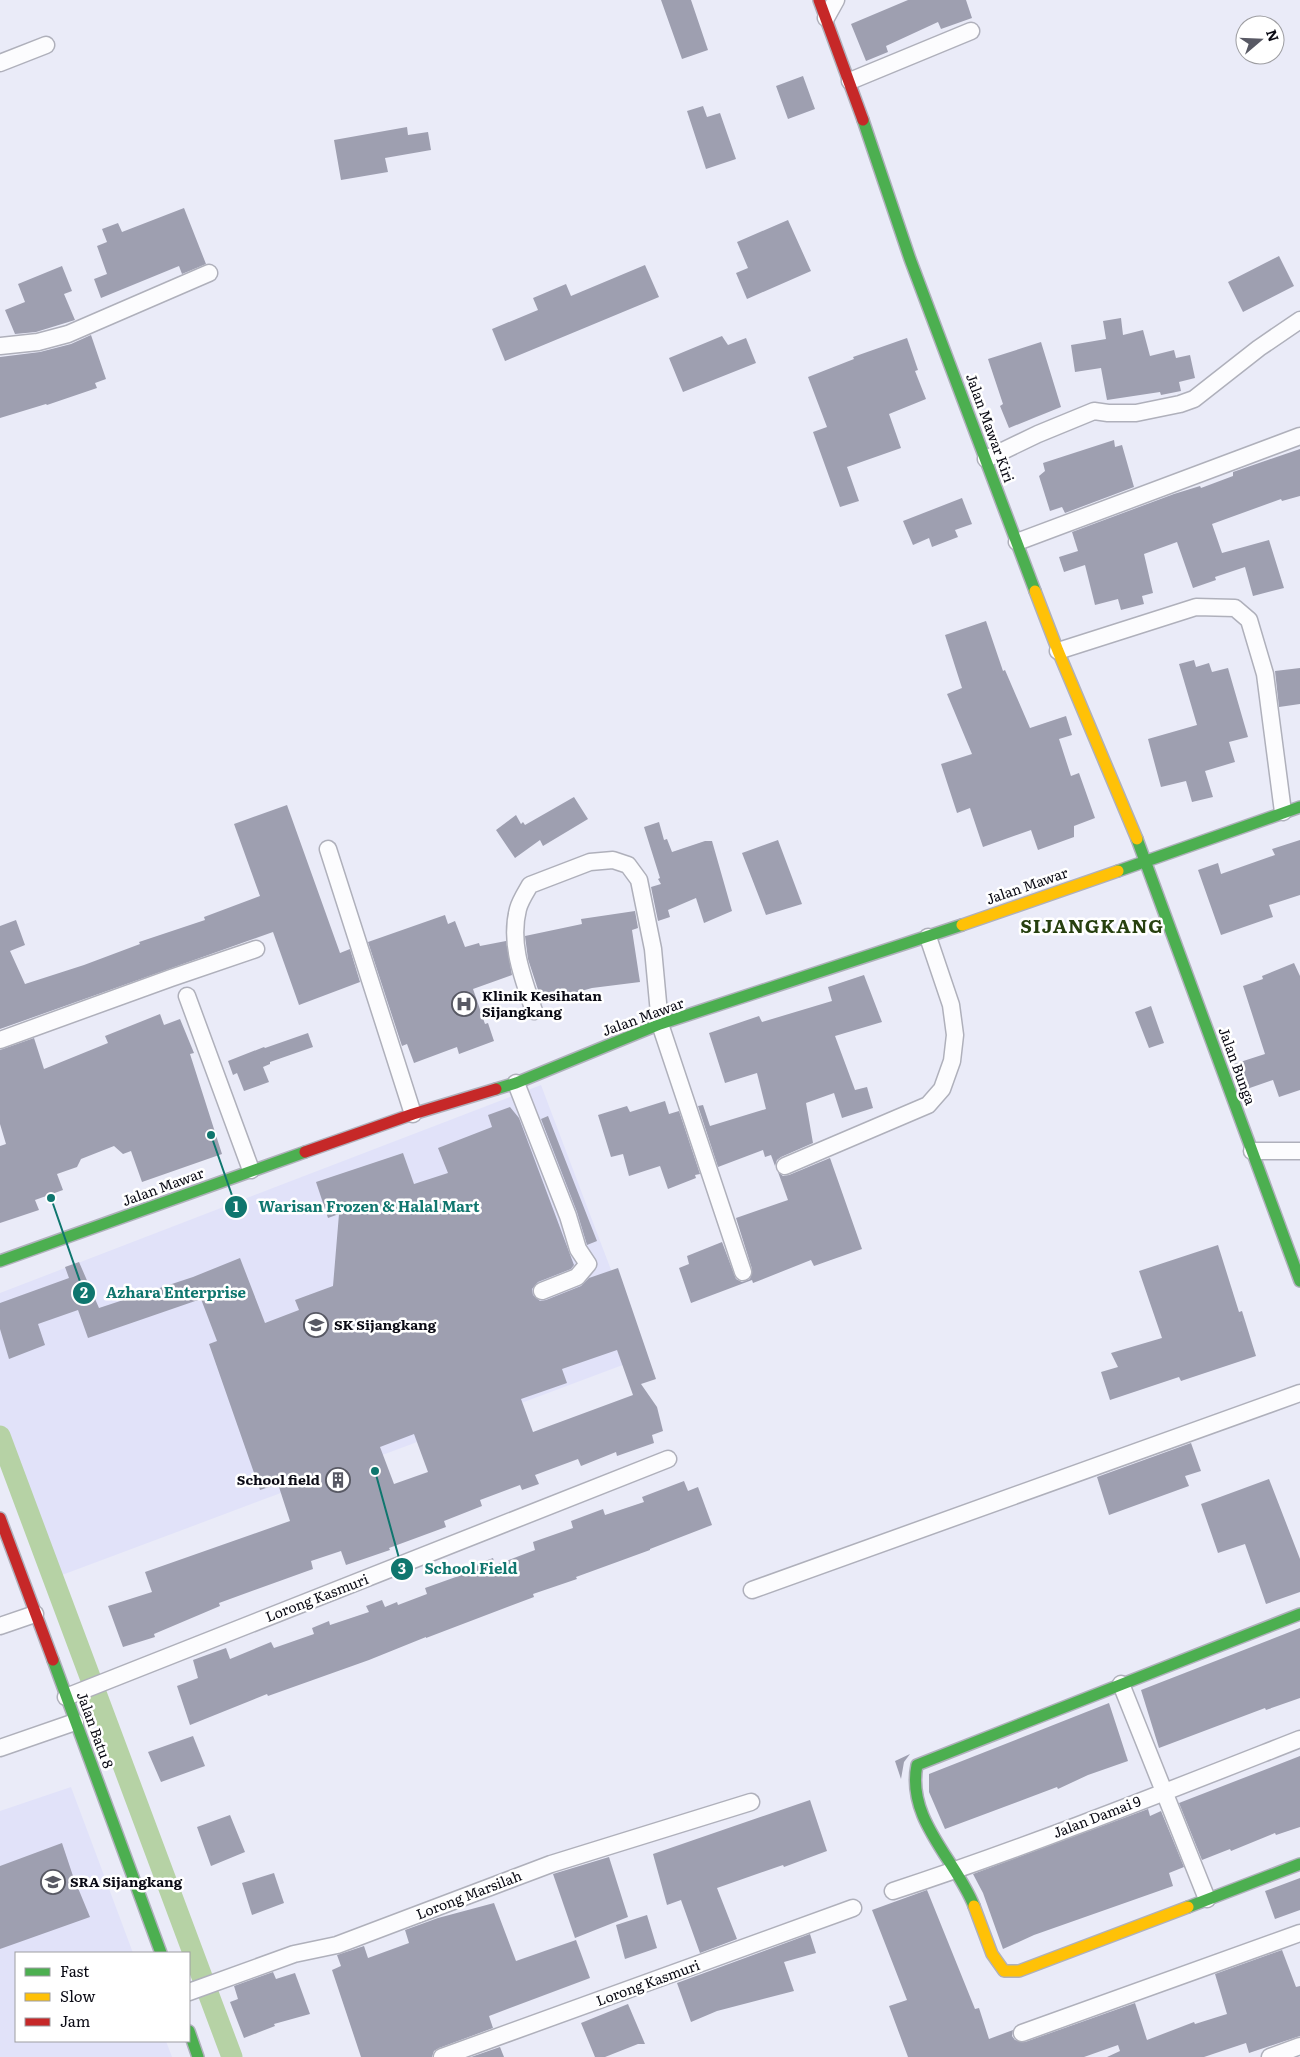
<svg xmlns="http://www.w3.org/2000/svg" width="1300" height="2057" font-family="Literata,serif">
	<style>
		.built { fill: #e1e2f9 }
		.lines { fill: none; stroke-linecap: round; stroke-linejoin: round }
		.canal { stroke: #b6d2a5; stroke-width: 21 }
		.building { fill: #9e9fb0; fill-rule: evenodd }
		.street-casing { stroke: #afb0bb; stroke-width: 19 }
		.fast-casing { stroke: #afb0bb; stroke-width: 14 }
		.slow-casing { stroke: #afb0bb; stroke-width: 14 }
		.jam-casing { stroke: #afb0bb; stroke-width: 14 }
		.street { stroke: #fcfcfe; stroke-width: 16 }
		.fast { stroke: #4caf50; stroke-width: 11 }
		.slow { stroke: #ffc107; stroke-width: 11 }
		.jam { stroke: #c62828; stroke-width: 11 }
		.labels { text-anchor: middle; stroke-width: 5; stroke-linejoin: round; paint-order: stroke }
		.street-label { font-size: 14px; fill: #0a0a14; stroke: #fff }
		.poi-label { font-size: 14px; font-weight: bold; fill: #0a0a14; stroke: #fff; text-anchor: start }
		.district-label { font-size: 19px; font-weight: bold; letter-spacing: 1px; fill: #27400f; stroke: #fff }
		.leader { fill: none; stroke: #0f766e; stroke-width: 2 }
		.callout-dot { fill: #0f766e; stroke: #fff; stroke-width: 2 }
		.mark-label { font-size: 15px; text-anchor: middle; font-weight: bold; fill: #fff }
		.callout-label { font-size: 15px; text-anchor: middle; font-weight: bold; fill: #0f766e; stroke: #fff; stroke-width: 5; stroke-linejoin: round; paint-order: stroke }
	</style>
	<rect width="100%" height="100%" fill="#eaebf8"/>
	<!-- built -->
	<path class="built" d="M541,1085L644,1357L54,1578L0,1439V1293Z
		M71,1787L133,1953H16V2041H166L172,2057H0V1811Z"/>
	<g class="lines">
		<!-- canal -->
		<path class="canal" d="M0,1436L232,2057"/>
	</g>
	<!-- building -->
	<path class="building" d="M661,0H691L708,50L682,59Z
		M908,0H966L972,18L941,29L938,22L886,46L888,52L866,61L851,24Z
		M803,76L815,109L788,119L776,86Z
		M703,106L707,117L720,113L736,159L706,169L687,111Z
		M407,127L408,135L428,132L431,150L385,158L388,172L341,180L334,140Z
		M184,208L206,264L182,274L179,266L101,298L94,279L107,274L97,246L107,242L102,229L118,223L122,232Z
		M788,220L811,271L747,299L736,273L748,268L737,242Z
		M1279,256L1294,286L1243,312L1228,282Z
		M645,265L659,297L505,361L492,329L538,310L533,298L566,284L571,296Z
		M62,266L72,291L64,294L75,320L36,332L15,334L5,310L25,302L18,284Z
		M1121,318L1123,335L1143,330L1150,356L1174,350L1176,358L1190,355L1195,378L1179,382L1181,391L1161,395L1160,392L1107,400L1101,368L1075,372L1071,345L1106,339L1103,321Z
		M91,335L106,379L95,383L97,388L47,405L46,404L0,418V357L40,352L71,344Z
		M722,336L728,345L746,338L756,363L683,392L669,358Z
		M907,338L918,370L915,371L926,399L889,414L901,448L847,467L859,501L840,507L813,432L827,427L808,377L854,359L853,357Z
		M1041,342L1061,407L1009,428L1000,406L1003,404L988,359Z
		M1114,440L1115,447L1122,445L1134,487L1065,513L1062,507L1050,511L1039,476L1045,471L1043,463Z
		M1300,449V496L1282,501L1281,499L1212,524L1222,553L1269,540L1284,588L1253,596L1245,567L1215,577L1216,580L1193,588L1177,542L1144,554L1153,593L1142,596L1144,604L1121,610L1118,599L1095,605L1085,565L1064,572L1059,557L1078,551L1072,532L1174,494L1200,486L1201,488L1233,476V472Z
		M962,498L972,524L955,530L958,537L932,547L929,538L913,545L903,521Z
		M986,621L1003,671L1005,670L1030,728L1066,716L1072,735L1059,739L1071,776L1079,773L1095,818L1074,826V837L1038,850L1031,830L983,847L970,808L957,813L941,764L972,754L947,694L962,688L945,635Z
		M1194,660L1196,667L1209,663L1212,672L1228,668L1248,737L1229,742L1235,762L1205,771L1213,797L1192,802L1186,781L1161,787L1148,739L1197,725L1179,664Z
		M1300,668V704L1279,707L1275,671Z
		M574,797L588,819L543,846L540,840L515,858L496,830L516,815L521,824L523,822L525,825Z
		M287,805L340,953L350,949L360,982L299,1005L273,932L0,1029V926L16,920L25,945L10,951L25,984L84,965L140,944L139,942L205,920L204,917L260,896L234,824Z
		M659,822L664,840L667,839L672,852L705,841H712L732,911L704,923L696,898L668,910L670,917L658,921L651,887L661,884L658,879L660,878L644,827Z
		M778,840L802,904L766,915L742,853Z
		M1300,840V895L1269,905L1273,917L1221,935L1198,870L1218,863L1221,874L1275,855L1272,849Z
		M635,911L638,928L632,930L640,982L592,988L542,1002L528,959L525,936L582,924L581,919Z
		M445,915L448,924L455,921L465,947L479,943L480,946L506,941L512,975L473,989L485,1024L488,1023L494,1041L459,1054L457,1047L414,1063L407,1044L402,1046L401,1043L368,942Z
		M1294,963L1300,976V1090L1279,1097L1273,1080L1244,1090L1234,1064L1265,1054L1243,986L1263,979L1262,976Z
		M864,975L882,1022L835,1036L855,1090L867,1087L873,1108L842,1118L834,1093L806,1103L813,1143L781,1157L777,1160L775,1166L771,1155L765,1157L763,1150L718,1167L698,1106L703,1105L710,1126L766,1109L757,1073L725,1083L709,1033L759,1016L762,1022L832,1001L828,987Z
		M1151,1006L1164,1043L1149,1048L1135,1012Z
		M160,1014L164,1025L180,1019L194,1053L190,1054L222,1154L142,1182L131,1151L123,1154L114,1146L81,1159L77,1167L57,1174L63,1190L35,1200L39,1210L0,1223V1146L6,1144L0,1124V1050L34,1038L44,1069L108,1043L105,1036Z
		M308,1033L313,1047L270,1062V1064L263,1067L269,1082L244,1091L237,1073L233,1075L228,1061L264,1047L265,1048Z
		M665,1101L669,1114L679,1111L700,1174L695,1175L696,1178L668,1189L660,1166L629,1176L623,1154L611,1157L598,1115L627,1106L630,1112Z
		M510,1107L519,1118L574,1265L571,1269L538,1282L532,1289L533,1295L540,1301L546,1300L581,1286L589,1278L618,1268L656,1379L641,1384L657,1407L663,1431L652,1435L654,1443L617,1456L616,1452L581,1466L578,1459L535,1475L539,1484L522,1490L520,1485L480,1500L482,1506L444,1521L446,1527L389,1548L390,1550L346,1565L341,1551L311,1561L313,1569L219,1603L220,1606L154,1634L155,1637L123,1647L108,1606L152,1592L145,1572L290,1521L278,1484L260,1490L209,1344L217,1341L201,1299L88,1338L78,1310L38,1324L45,1345L9,1359L0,1329V1303L69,1278L65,1267L79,1262L99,1308L193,1277L240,1258L265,1323L299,1310L295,1300L333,1286L339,1214L328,1218L316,1182L403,1153L414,1184L448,1173L438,1148L492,1127L488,1115ZM617,1350L633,1395L533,1432L521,1399L567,1383L562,1369ZM414,1434L428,1472L394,1484L380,1447Z
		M548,1116L597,1241L587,1245L577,1212L541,1119Z
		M830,1158L862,1249L814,1266L811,1260L753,1283L752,1280L691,1303L679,1268L689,1264L687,1256L722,1242L736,1279L742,1282L750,1279L752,1269L736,1218L788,1200L778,1172L783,1176L789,1175Z
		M1218,1245L1239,1312L1242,1311L1256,1356L1181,1381L1179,1377L1110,1400L1101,1372L1118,1367L1111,1353L1162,1338L1139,1271Z
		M1191,1443L1201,1471L1185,1476L1189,1486L1109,1515L1097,1477Z
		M1269,1479L1300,1559V1592L1266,1604L1245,1544L1218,1553L1201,1504Z
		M684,1481L688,1491L698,1487L712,1525L650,1549V1550L576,1577L577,1579L533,1594L534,1597L426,1638V1637L369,1660L268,1696L267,1694L190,1725L177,1686L198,1678L193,1660L226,1648L230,1659L271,1642L274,1648L314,1634L312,1628L329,1621L330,1625L369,1612L366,1606L382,1600L385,1607L397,1602L398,1605L427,1594L425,1588L467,1573L472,1566L493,1558L495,1565L535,1550L533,1542L573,1528L571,1521L603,1509L605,1515L644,1502L642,1497Z
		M1300,1628V1698L1266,1710L1265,1708L1159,1748L1141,1690Z
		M1109,1703L1128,1761L1088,1775L1058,1789L1057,1787L945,1829L929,1792V1774Z
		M193,1736L205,1766L161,1782L148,1752Z
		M910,1754L904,1762L901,1779L895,1761Z
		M1300,1756V1827L1276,1835L1275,1833L1231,1851L1230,1849L1202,1860L1179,1803Z
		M810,1800L827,1851L784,1867L783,1865L717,1888L737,1939L700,1953L681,1900L667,1905L653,1854Z
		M1148,1809L1150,1816L1161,1811L1184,1867L1169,1873L1173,1886L1034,1935L1003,1949L983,1893L973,1874Z
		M230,1815L245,1852L211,1866L197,1827Z
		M62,1843L77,1888H78L90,1917L0,1949V1866Z
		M609,1857L628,1917L575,1938L553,1874Z
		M274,1873L284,1903L252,1915L242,1883Z
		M1300,1878V1910L1275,1919L1265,1891Z
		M927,1890L975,2009L979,2008L989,2039L1013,2030L1012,2036L1015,2040L1025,2042L1135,2003L1147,2040L1194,2022L1195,2024L1227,2014L1215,1974L1282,1950L1296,1987L1300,1986V2036L1249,2053L1246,2043L1204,2057H1107L1120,2051L1118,2045L1084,2057H908L889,2006L907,2000L872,1910Z
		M494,1903L516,1961L576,1940L590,1978L489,2016L493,2028L439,2048L434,2051L432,2057H361L332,1970L341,1966L337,1955L364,1946L368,1958L409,1943L405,1930L438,1918Z
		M647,1915L657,1948L625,1959L616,1925Z
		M810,1934L816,1953L784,1962L794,1991L717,2011L691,2022L677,1983Z
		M273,1972L276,1979L295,1973L310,2014L274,2024L275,2026L244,2038L230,2002L238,1999L234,1986Z
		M628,2004L645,2044H638L605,2057H595L581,2023Z
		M500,2047L504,2057H471Z"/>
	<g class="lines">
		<defs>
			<path id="street" d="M826,18L836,0
				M0,63L46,45
				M850,81L971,31
				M0,346L38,342L68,334L209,273
				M986,459L1038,434L1094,411L1108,413H1136L1180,404L1194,399L1259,348L1300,320
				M1017,542L1300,436
				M1058,651L1196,607L1235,608L1249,620L1265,674L1283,812
				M328,849L413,1114
				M187,996L251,1170
				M534,1011C523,978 509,944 518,909C520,901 526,892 530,885L590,862L613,860L628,865L639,880L653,949L660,1024L743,1272
				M0,1040L171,978L256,949
				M516,1083L568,1216L578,1249L588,1264L577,1277L542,1291
				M1252,1151H1300
				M785,1166L928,1105L942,1089L952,1061L955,1035L951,1005L928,937
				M752,1590L1300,1393
				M0,1626L35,1614
				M1121,1684L1207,1899
				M66,1697L668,1459
				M0,1748L75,1722
				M893,1891C1030,1846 1165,1792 1300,1739
				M189,1992L294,1954L337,1945L551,1864L751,1802
				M1022,2033L1300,1933
				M442,2057L853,1908
				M1270,2057L1300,2046"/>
			<path id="fast" d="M863,120L910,259L1035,591
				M1137,839L1300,1281
				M1118,871L1300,807
				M496,1089L516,1083L660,1024L962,925
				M0,1261L305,1152
				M53,1660L161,1953
				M974,1906C956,1860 906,1819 917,1765L1300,1614
				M1188,1907L1300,1864
				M189,2031L198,2057"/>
			<path id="slow" d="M1035,591L1058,651L1137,839
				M962,925L1118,871
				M974,1906L992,1954L1004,1971H1019L1188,1907"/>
			<path id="jam" d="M819,0L863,120
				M305,1152L413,1114L496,1089
				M0,1518L53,1660"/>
		</defs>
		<!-- street casing -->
		<use href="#street" class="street-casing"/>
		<!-- fast casing -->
		<use href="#fast" class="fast-casing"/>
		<!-- slow casing -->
		<use href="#slow" class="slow-casing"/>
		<!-- jam casing -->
		<use href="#jam" class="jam-casing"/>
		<!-- street -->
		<use href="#street" class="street"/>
		<!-- fast -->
		<use href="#fast" class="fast"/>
		<!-- slow -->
		<use href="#slow" class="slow"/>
		<!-- jam -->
		<use href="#jam" class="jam"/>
	</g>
	<!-- icons -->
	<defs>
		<symbol id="hospital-ring" viewBox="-11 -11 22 22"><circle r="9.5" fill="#fff" stroke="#585964" stroke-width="1.5"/><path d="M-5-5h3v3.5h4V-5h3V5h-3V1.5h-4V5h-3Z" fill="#585964"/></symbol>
		<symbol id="school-ring" viewBox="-11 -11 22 22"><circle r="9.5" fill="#fff" stroke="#585964" stroke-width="1.5"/><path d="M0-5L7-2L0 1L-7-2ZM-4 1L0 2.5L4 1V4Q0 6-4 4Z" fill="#585964"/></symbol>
		<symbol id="building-ring" viewBox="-11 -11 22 22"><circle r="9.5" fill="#fff" stroke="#585964" stroke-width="1.5"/><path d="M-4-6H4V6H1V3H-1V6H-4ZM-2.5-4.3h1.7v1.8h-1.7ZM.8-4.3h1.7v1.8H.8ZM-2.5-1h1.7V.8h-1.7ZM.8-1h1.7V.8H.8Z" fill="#585964"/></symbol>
	</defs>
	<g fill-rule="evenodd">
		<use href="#hospital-ring" x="450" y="990" width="28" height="28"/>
		<use href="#school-ring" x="302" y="1311" width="28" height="28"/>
		<use href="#building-ring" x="324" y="1466" width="28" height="28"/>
		<use href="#school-ring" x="39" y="1868" width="28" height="28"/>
	</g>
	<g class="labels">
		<!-- street labels -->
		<g class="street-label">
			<text transform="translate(990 428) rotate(70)" y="5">Jalan Mawar Kiri</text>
			<text transform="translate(1027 886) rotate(-19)" y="5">Jalan Mawar</text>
			<text transform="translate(643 1017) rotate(-20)" y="5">Jalan Mawar</text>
			<text transform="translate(1237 1066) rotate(70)" y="5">Jalan Bunga</text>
			<text transform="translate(163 1187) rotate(-20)" y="5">Jalan Mawar</text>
			<text transform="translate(317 1598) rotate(-21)" y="5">Lorong Kasmuri</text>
			<text transform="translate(95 1730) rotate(70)" y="5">Jalan Batu 8</text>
			<text transform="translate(1097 1817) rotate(-21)" y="5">Jalan Damai 9</text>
			<text transform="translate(469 1895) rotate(-21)" y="5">Lorong Marsilah</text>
			<text transform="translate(648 1983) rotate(-20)" y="5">Lorong Kasmuri</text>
		</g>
		<!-- poi labels -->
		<g class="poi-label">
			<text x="482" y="1001">Klinik Kesihatan<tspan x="482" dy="16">Sijangkang</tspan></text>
			<text x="334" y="1330">SK Sijangkang</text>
			<text x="320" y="1485" text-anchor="end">School field</text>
			<text x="70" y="1887">SRA Sijangkang</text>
		</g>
		<!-- district labels -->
		<g class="district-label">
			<text x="1092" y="933">SIJANGKANG</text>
		</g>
	</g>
	<!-- callouts -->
	<path class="leader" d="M211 1135L236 1207M51 1198L84 1293M375 1471L402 1569"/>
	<g class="callout-dot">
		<circle cx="211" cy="1135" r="5"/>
		<circle cx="51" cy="1198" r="5"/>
		<circle cx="375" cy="1471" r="5"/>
		<circle cx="236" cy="1207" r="12"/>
		<circle cx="84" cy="1293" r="12"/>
		<circle cx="402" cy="1569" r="12"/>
	</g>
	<g class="mark-label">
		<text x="236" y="1212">1</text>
		<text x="84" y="1298">2</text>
		<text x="402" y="1574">3</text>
	</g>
	<g class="callout-label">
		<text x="369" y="1212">Warisan Frozen &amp; Halal Mart</text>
		<text x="176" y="1298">Azhara Enterprise</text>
		<text x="471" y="1574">School Field</text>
	</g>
	<!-- legend -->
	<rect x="15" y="1952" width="175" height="90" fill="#ffffff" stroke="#9d9da1"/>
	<rect x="25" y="1968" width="25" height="8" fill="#4caf50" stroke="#9d9da1"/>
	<text x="60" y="1977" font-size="15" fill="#0a0a14">Fast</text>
	<rect x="25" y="1993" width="25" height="8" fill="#ffc107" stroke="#9d9da1"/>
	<text x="60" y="2002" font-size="15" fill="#0a0a14">Slow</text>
	<rect x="25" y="2018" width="25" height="8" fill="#c62828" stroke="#9d9da1"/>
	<text x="60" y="2027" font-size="15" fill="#0a0a14">Jam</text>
	<!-- north arrow -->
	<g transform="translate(1260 40) rotate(71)"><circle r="24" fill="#ffffff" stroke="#9d9da1"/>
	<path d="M0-4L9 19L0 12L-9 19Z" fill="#585964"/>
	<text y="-8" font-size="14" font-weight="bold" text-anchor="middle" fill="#0a0a14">N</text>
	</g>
</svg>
